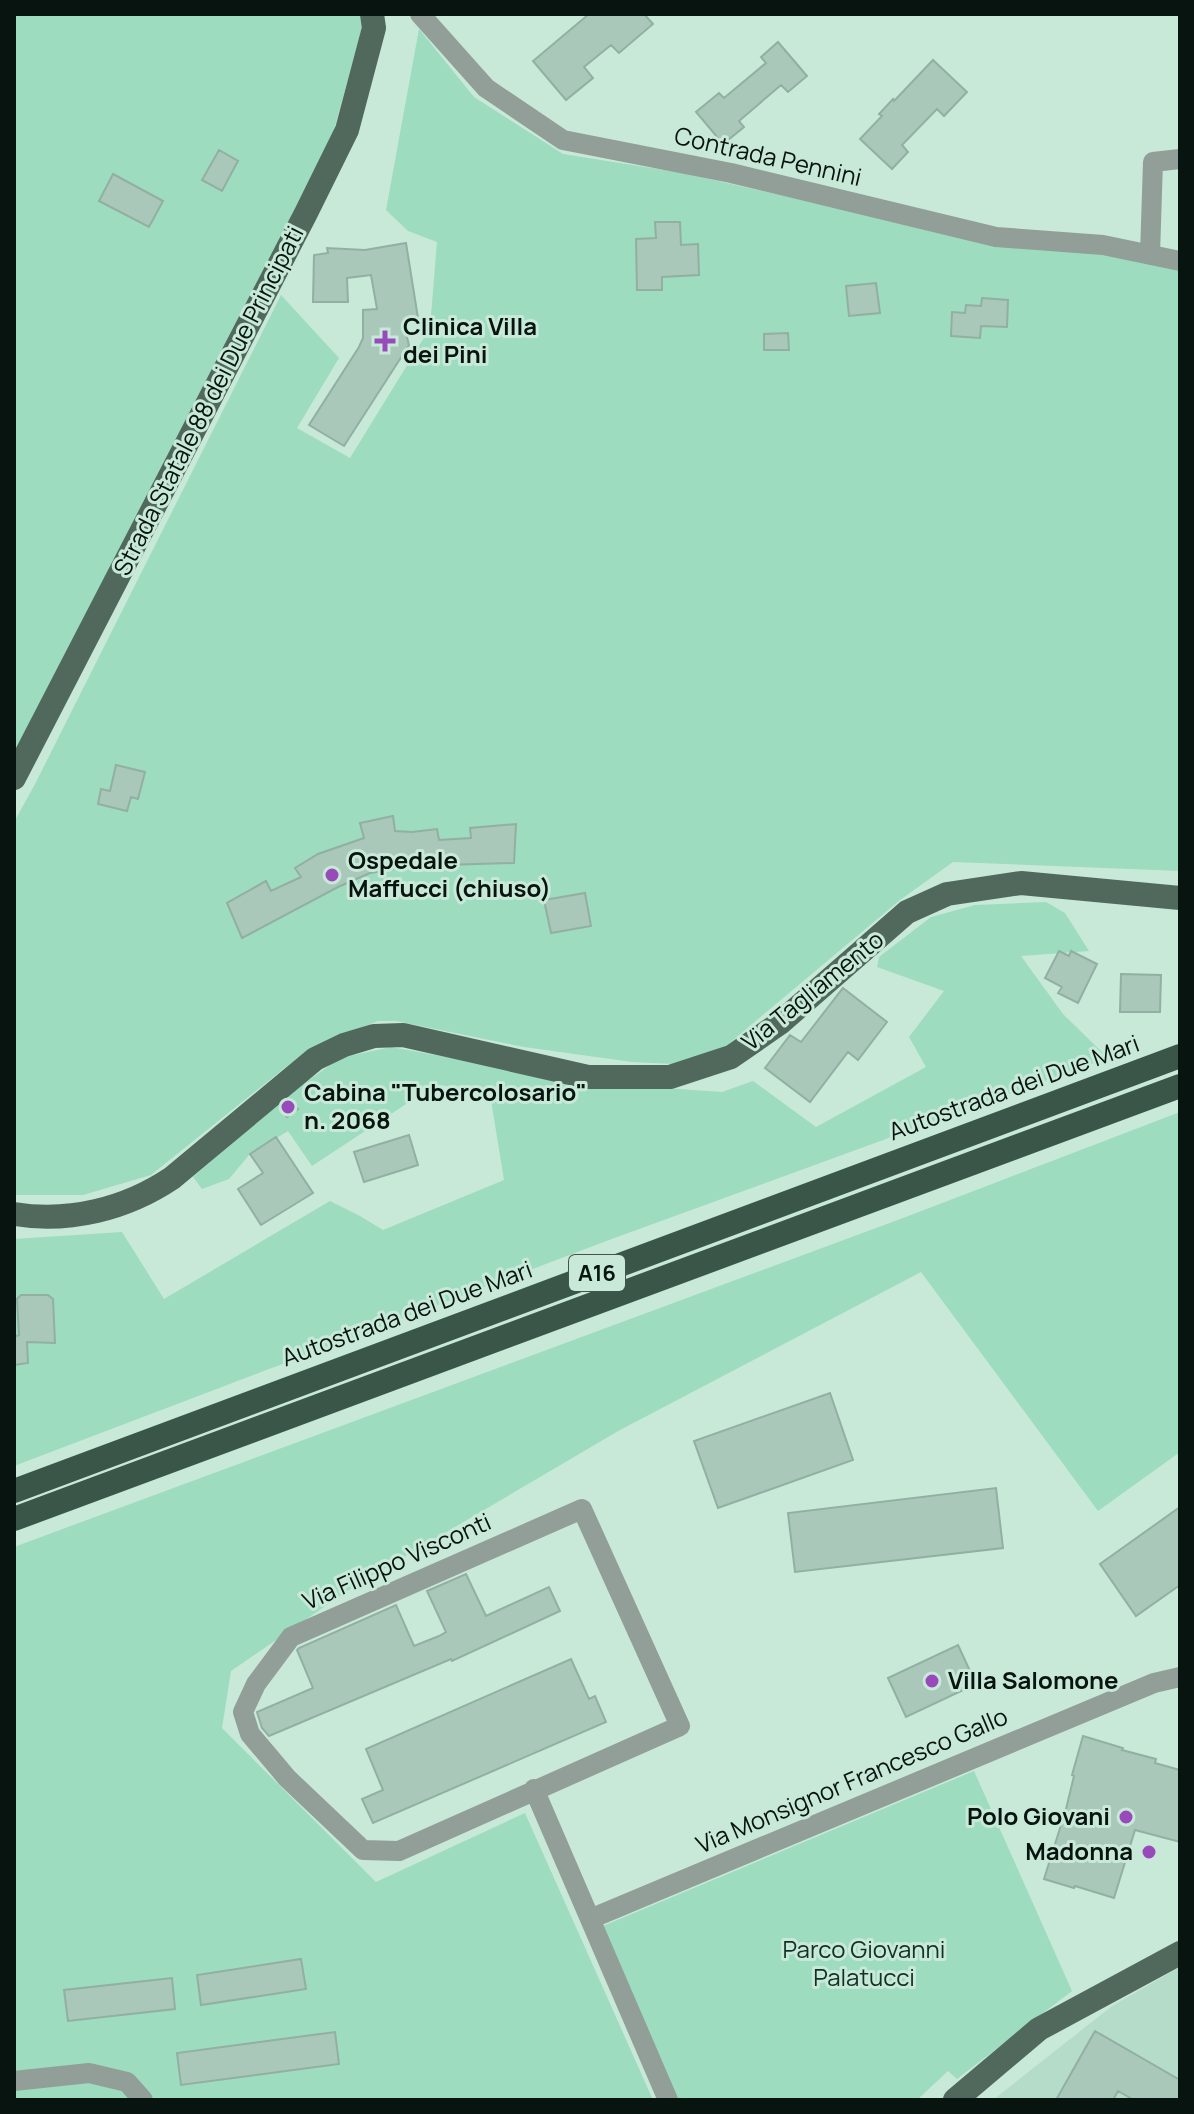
<svg xmlns="http://www.w3.org/2000/svg" width="1194" height="2114" font-family="Manrope,sans-serif">
	<style>
		.built { fill: #b4dcc9 }
		.green { fill: #9ddcbe }
		.building { fill: #a9c8b9; stroke: #91b0a1; stroke-width: 2 }
		.lines { fill: none; stroke-linecap: round; stroke-linejoin: round }
		.minor { stroke: #919f98; stroke-width: 20 }
		.major { stroke: #51695d; stroke-width: 24 }
		.highway { stroke: #3a5649; stroke-width: 24 }
		.poi-dot { fill: #984abb; stroke: #c8e9d8; stroke-width: 3 }
		.labels { text-anchor: middle; stroke-width: 6; stroke-linejoin: round; paint-order: stroke }
		.shield { fill: #c8e9d8; stroke: #42544b; stroke-width: 2 }
		.shield-label { font-size: 22px; font-weight: bold; fill: #08140f }
		.street-label { font-size: 24px; fill: #08140f; stroke: #c8e9d8 }
		.poi-label { font-size: 24px; font-weight: bold; fill: #08140f; stroke: #c8e9d8; text-anchor: start }
		.park-label { font-size: 24px; fill: #103124; stroke: #c8e9d8 }
	</style>
	<rect width="100%" height="100%" fill="#c8e9d8"/>
	<!-- built -->
	<path class="built" d="M1180,1967V2100H993L1112,2006Z"/>
	<!-- green -->
	<path class="green" d="M14,14H361L363,24L334,130L14,767Z
		M419,29L474,97L563,154L683,173L991,243L1108,254L1180,268V871L953,862L900,900L726,1046L674,1064L632,1062L524,1047L396,1021H378L307,1050L151,1175L83,1195H14V822L34,786L281,295L339,358L297,428L350,458L430,328L437,242L408,231L386,210Z
		M1046,902L1065,913L1089,951L1021,956L1063,1014L1108,1058L609,1240L14,1466V1239L122,1232L164,1299L330,1201L360,1216L383,1230L504,1180L490,1094L509,1091L435,1085L312,1166L288,1131L249,1155L229,1179L202,1189L193,1177L295,1090L340,1058L391,1047L540,1074L550,1080L722,1092L753,1081L816,1127L926,1067L909,1037L944,991L877,967L879,957L931,917L975,905Z
		M1180,1112V1452L1098,1511L921,1272L620,1430L353,1587L231,1671L222,1728L376,1882L525,1813L653,2100H14V1547L903,1218Z
		M974,1771L1072,1991L957,2079L948,2071L917,2100H678L603,1926Z"/>
	<!-- building -->
	<path class="building" d="M589,14H644L653,24L619,53L611,45L584,67L593,78L566,100L533,61Z
		M778,42L807,76L788,92L781,85L739,121L744,127L723,144L696,112L719,93L724,98L766,63L761,57Z
		M933,60L967,92L944,116L937,109L902,145L908,152L892,169L860,139L882,116L879,114L893,99L894,101Z
		M219,150L238,161L222,191L202,180Z
		M113,174L163,201L149,227L99,201Z
		M655,222H680L681,245L698,244L699,275L662,277V290H637L636,239L656,238Z
		M406,243L418,318L403,321L409,345L344,446L309,425L359,347L363,338V310L377,309L371,275L347,278L348,302H313L314,255L328,253L327,248L365,250Z
		M876,283L880,313L849,316L846,286Z
		M982,298L1008,300L1007,327L981,326L980,338L951,336L952,312L965,313L966,305L981,306Z
		M788,333L789,350H764V334Z
		M116,765L145,772L138,799L131,797L127,811L98,804L101,789L110,791Z
		M393,816L395,831L412,832L437,829L439,840L471,838L470,828L516,824L514,863L412,866L370,873L338,887L242,938L227,903L266,881L271,891L301,877L295,868L318,854L364,838L360,823Z
		M585,893L591,926L551,933L544,900Z
		M1059,951L1069,956L1071,951L1097,964L1078,1003L1058,993L1062,987L1045,978Z
		M1121,974L1161,975L1160,1012H1120Z
		M843,988L887,1022L858,1060L848,1052L810,1102L765,1068L790,1035L801,1042Z
		M291,1099L298,1109L287,1117L280,1108Z
		M409,1135L418,1165L364,1182L354,1152Z
		M276,1137L313,1193L261,1225L238,1189L263,1173L250,1154Z
		M21,1295H48L53,1299L55,1343L27,1342L28,1363L14,1365V1337L19,1335L17,1299Z
		M830,1393L853,1460L718,1508L694,1441Z
		M996,1488L1003,1548L795,1572L788,1513Z
		M1180,1507V1585L1136,1616L1100,1564Z
		M466,1574L486,1616L549,1587L560,1611L452,1661L451,1659L269,1736L262,1728L257,1712L313,1688L297,1650L299,1648L396,1605L414,1646L439,1636L446,1632L427,1591Z
		M958,1645L976,1684L906,1717L888,1678Z
		M571,1659L589,1699L595,1696L606,1722L373,1823L362,1799L383,1790L366,1749Z
		M1083,1736L1123,1748L1122,1750L1156,1759L1155,1763L1180,1770V1842L1135,1830L1114,1898L1075,1886L1074,1888L1044,1879L1066,1809L1074,1776L1072,1775Z
		M301,1959L306,1989L201,2005L197,1975Z
		M172,1978L175,2009L68,2021L64,1990Z
		M1095,2031L1180,2080V2100H1134L1118,2091L1113,2100H1056Z
		M335,2032L339,2064L181,2085L177,2053Z"/>
	<g class="lines">
		<!-- minor -->
		<path class="minor" d="M420,14L486,88L563,140L731,173L996,237L1103,245L1180,261
			M1150,255L1153,162L1180,159
			M582,1509L680,1726L399,1851L363,1850L287,1778L250,1734L243,1712L256,1684L291,1637Z
			M534,1789L668,2100
			M590,1919L1154,1683L1180,1677
			M14,2081L89,2073L127,2082L143,2100"/>
		<!-- major -->
		<path class="major" d="M14,778L306,213L347,130L374,28L372,14
			M14,1214C69,1223 126,1209 172,1178L315,1059L344,1045L374,1036L403,1035L588,1077H670L731,1057L780,1023L907,912L947,894L1021,883L1180,898
			M955,2100L1039,2029L1180,1953"/>
		<!-- highway -->
		<path class="highway" d="M14,1491L1180,1056
			M14,1519L1180,1086"/>
	</g>
	<!-- markers -->
	<g class="poi-dot">
		<path d="M381 329h8v8h8v8h-8v8h-8v-8h-8v-8h8z"/>
		<circle cx="332" cy="875" r="8"/>
		<circle cx="288" cy="1107" r="8"/>
		<circle cx="932" cy="1681" r="8"/>
		<circle cx="1126" cy="1817" r="8"/>
		<circle cx="1149" cy="1852" r="8"/>
	</g>
	<g class="labels">
		<!-- shield labels -->
		<rect class="shield" x="569" y="1255" width="56" height="36" rx="6"/>
		<g class="shield-label">
			<text x="597" y="1281">A16</text>
		</g>
		<!-- street labels -->
		<g class="street-label">
			<text transform="translate(768 157) rotate(13)" y="8">Contrada Pennini</text>
			<text transform="translate(209 401) rotate(-63)" y="8">Strada Statale 88 dei Due Principati</text>
			<text transform="translate(813 991) rotate(-39)" y="8">Via Tagliamento</text>
			<text transform="translate(1014 1088) rotate(-20)" y="8">Autostrada dei Due Mari</text>
			<text transform="translate(407 1314) rotate(-20)" y="8">Autostrada dei Due Mari</text>
			<text transform="translate(397 1562) rotate(-24)" y="8">Via Filippo Visconti</text>
			<text transform="translate(852 1781) rotate(-23)" y="8">Via Monsignor Francesco Gallo</text>
		</g>
		<!-- poi labels -->
		<g class="poi-label">
			<text x="403" y="335">Clinica Villa<tspan x="403" dy="28">dei Pini</tspan></text>
			<text x="348" y="869">Ospedale<tspan x="348" dy="28">Maffucci (chiuso)</tspan></text>
			<text x="304" y="1101">Cabina "Tubercolosario"<tspan x="304" dy="28">n. 2068</tspan></text>
			<text x="948" y="1689">Villa Salomone</text>
			<text x="1110" y="1825" text-anchor="end">Polo Giovani</text>
			<text x="1133" y="1860" text-anchor="end">Madonna</text>
		</g>
		<!-- park labels -->
		<g class="park-label">
			<text x="864" y="1958">Parco Giovanni<tspan x="864" dy="28">Palatucci</tspan></text>
		</g>
	</g>
	<!-- border -->
	<rect width="1194" height="2114" fill="none" stroke="#08140f" stroke-width="32"/>
</svg>
